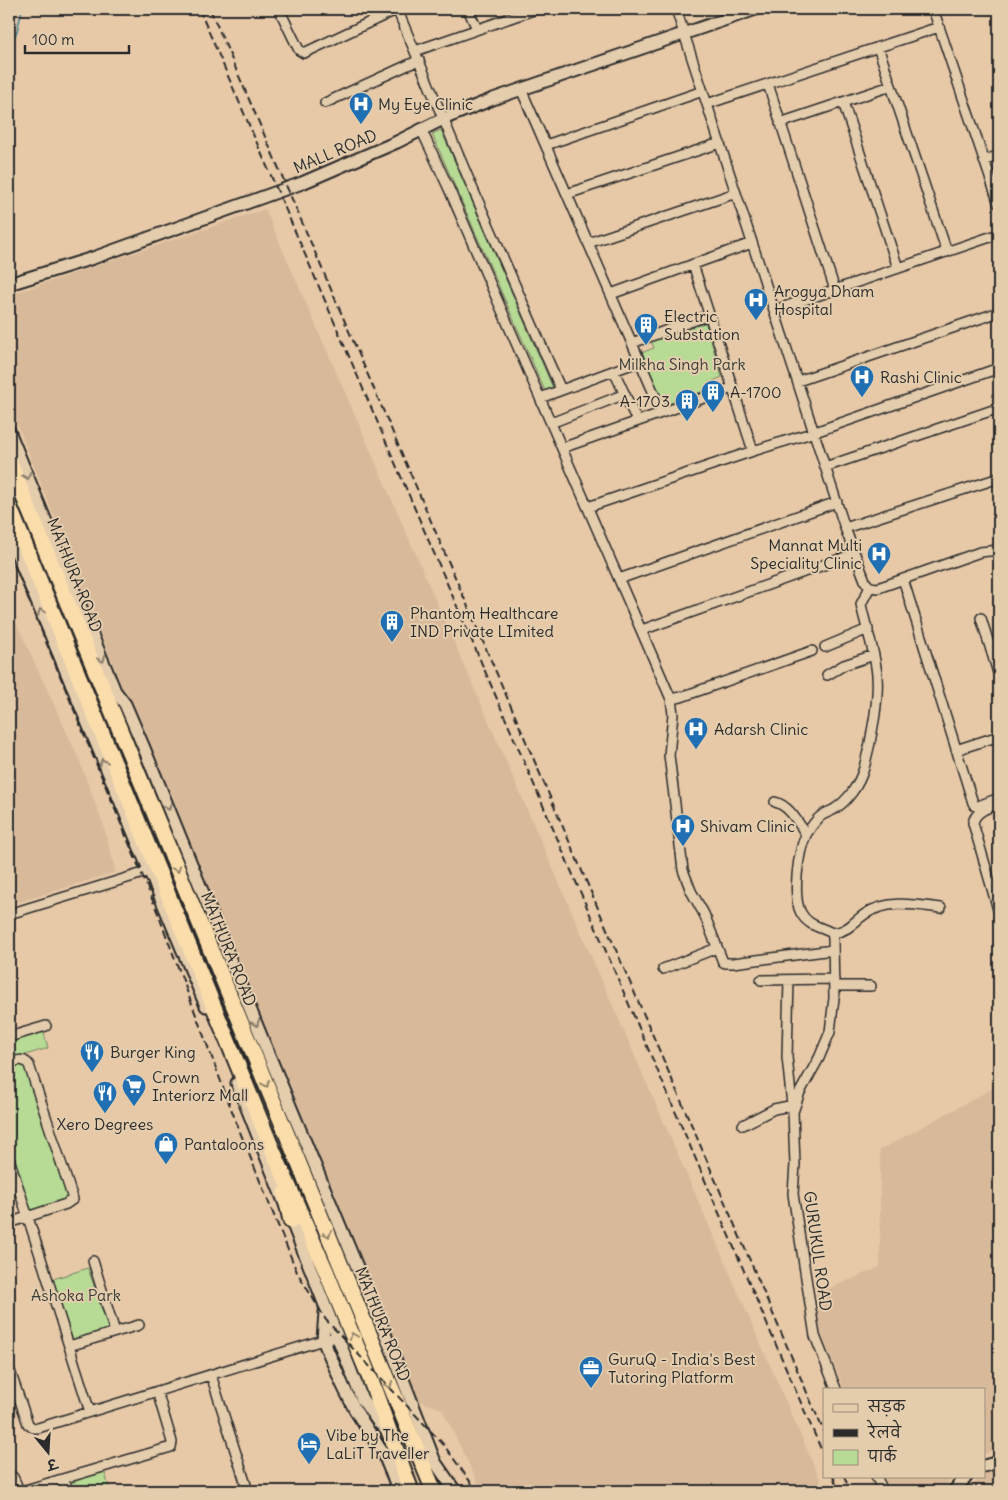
<svg xmlns="http://www.w3.org/2000/svg" width="1008" height="1500" font-family="Delius,'Playpen Sans Deva',sans-serif">
	<style>
		.built { fill: #d8ba9b }
		.green { fill: #b7da94; stroke: #718260 }
		.lines { fill: none; stroke-linecap: round; stroke-linejoin: round }
		.stream { stroke: #609098; stroke-width: 2 }
		.street-casing { stroke: #2b2b2b; stroke-width: 12 }
		.secondary-casing { stroke: #2b2b2b; stroke-width: 15 }
		.highway-casing { stroke: #2b2b2b; stroke-width: 19 }
		.street { stroke: #e4cdad; stroke-width: 9 }
		.secondary { stroke: #e4cdad; stroke-width: 11 }
		.highway { stroke: #fbddab; stroke-width: 15 }
		.rail { stroke: #2b2b2b; stroke-width: 2; stroke-dasharray: 8 4; stroke-linecap: butt }
		.oneway { stroke: #887c6c }
		.oneway2 { stroke: #93846b }
		.labels { text-anchor: middle; stroke-width: 4; stroke-linejoin: round; paint-order: stroke }
		.poi-label { font-size: 16px; fill: #2b2b2b; stroke: #e4cdad; text-anchor: start }
		.street-label { font-size: 16px; fill: #2b2b2b; stroke: #e4cdad }
		.park-label { font-size: 16px; fill: #393c36; stroke: #e4cdad }
	</style>
	<rect width="100%" height="100%" fill="#e7c9a8"/>
	<filter id="ink" filterUnits="userSpaceOnUse"><feTurbulence type="fractalNoise" baseFrequency=".02" numOctaves="2"/><feDisplacementMap in="SourceGraphic" scale="10" xChannelSelector="R" yChannelSelector="G"/><feConvolveMatrix kernelMatrix="1 2 1 2 8 2 1 2 1" color-interpolation-filters="sRGB"/></filter>
	<g filter="url(#ink)">
		<!-- built -->
		<path class="built" d="M265,209L516,784L825,1491H482L442,1409L420,1401L390,1352L241,1001L105,644L9,404V295Z
			M9,607L78,757L103,824L116,872L9,905Z
			M999,1085V1449L984,1454V1389H844L815,1322L816,1294L880,1267V1150Z
			M999,1468V1491H967L981,1476H984V1473Z
			M881,1476H954L940,1491H887Z"/>
		<!-- green -->
		<path class="green" d="M441,130L553,388L545,391L432,134Z
			M705,321L722,377L713,381L715,387L665,405L641,353L654,348L651,340Z
			M43,1030L48,1048L9,1060V1041Z
			M23,1063L69,1198L30,1211L9,1147V1068Z
			M88,1268L109,1331L73,1343L50,1280Z
			M104,1470L110,1491H72L69,1481Z"/>
		<g class="lines">
			<!-- stream -->
			<path class="stream" d="M9,47L17,31L22,9"/>
			<defs>
				<path id="street" d="M279,9L299,50L304,53L398,9
					M397,9L472,187L561,390
					M468,9L477,29
					M676,9L845,528L866,583L870,587L878,588L980,552L999,550
					M933,9L999,204
					M878,47L947,252
					M415,51L536,9
					M768,84L835,290
					M521,89L662,412
					M843,102L898,268
					M325,103L419,60
					M707,104L939,27
					M780,123L891,86
					M421,129L449,189L671,699L673,714L669,755L683,870L691,891L704,914L723,962L725,963H733L833,950
					M546,145L703,91
					M984,161L999,155
					M567,194L720,143
					M588,243L736,193
					M693,264L753,451
					M611,294L752,243
					M775,310L999,234
					M632,343L709,315
					M614,371L637,421
					M798,381L999,312
					M540,398L640,361
					M551,423L625,394
					M562,448L732,388
					M825,467L999,408
					M588,507L753,451L815,432L999,368
					M845,528L999,478
					M619,579L837,502
					M903,579L973,803L975,806H978L999,798
					M981,618L999,676
					M642,630L854,554
					M825,647L868,629
					M827,675L844,665L874,655
					M671,699L681,697L812,651
					M956,750L999,736
					M775,802C790,806 798,823 806,834
					M993,806C984,809 975,813 973,823L999,913
					M9,914L150,871
					M832,933C849,931 852,923 865,914C889,899 915,905 941,908
					M663,969L717,948
					M761,980L834,979
					M789,980L787,1057L792,1105
					M834,986H871
					M9,1037L46,1026
					M9,1063C17,1061 23,1057 29,1065L73,1199L66,1204L9,1223
					M743,1125L774,1109L794,1105
					M9,1158L90,1412
					M93,1261L115,1332
					M69,1346L139,1325
					M9,1368L28,1424L33,1428H38L323,1340L338,1337
					M211,1375L248,1491
					M836,1389L815,1336L793,1194L795,1164L793,1112L800,1092L819,1058L830,1032L834,998L833,938L832,933C821,927 808,926 801,913C792,897 798,852 806,835C809,830 813,824 817,820C821,814 827,813 833,810C848,801 859,785 864,768C871,742 881,693 876,667C873,645 865,625 861,604L870,587
					M9,1475L13,1477L19,1490H25L171,1447L172,1442L157,1391
					M876,1476L883,1491
					M64,1479L68,1491"/>
				<path id="secondary" d="M9,284L93,258L302,183L397,142L443,119L493,99L756,9
					M9,431L115,691L125,704L144,748L264,1043L392,1351L435,1462
					M9,535L206,1006
					M237,1083L362,1399L379,1423L388,1431
					M325,1312L323,1340L343,1386L355,1410L384,1455L399,1491
					M429,1458L435,1462L455,1491
					M984,1466L999,1462
					M954,1491L967,1476"/>
				<path id="highway" d="M9,461L434,1491
					M9,506L270,1144L326,1271L371,1381L411,1491
					M285,1193L291,1221"/>
			</defs>
			<!-- street casing -->
			<use href="#street" class="street-casing"/>
			<!-- secondary casing -->
			<use href="#secondary" class="secondary-casing"/>
			<!-- highway casing -->
			<use href="#highway" class="highway-casing"/>
			<!-- street -->
			<use href="#street" class="street"/>
			<!-- secondary -->
			<use href="#secondary" class="secondary"/>
			<!-- highway -->
			<use href="#highway" class="highway"/>
			<!-- rail -->
			<path class="rail" d="M199,9L824,1456
				M210,9L824,1432
				M9,552L157,911L238,1127L297,1272L326,1320L443,1444L477,1491
				M833,1476L839,1491
				M844,1476L850,1491"/>
		</g>
		<!-- one-way arrows -->
		<defs><path id="oneway-chevron" d="M-2-3.5L2.5 0L-2 3.5" fill="none" stroke-width="1.6" stroke-linecap="round" stroke-linejoin="round" transform="scale(1.25)"/></defs>
		<g class="oneway">
			<use href="#oneway-chevron" transform="translate(27 476) rotate(68)"/>
			<use href="#oneway-chevron" transform="translate(41 612) rotate(-112)"/>
			<use href="#oneway-chevron" transform="translate(102 659) rotate(68)"/>
			<use href="#oneway-chevron" transform="translate(103 762) rotate(-113)"/>
			<use href="#oneway-chevron" transform="translate(168 807) rotate(68)"/>
			<use href="#oneway-chevron" transform="translate(256 1023) rotate(68)"/>
		</g>
		<g class="oneway2">
			<use href="#oneway-chevron" transform="translate(177 869) rotate(68)"/>
			<use href="#oneway-chevron" transform="translate(266 1084) rotate(68)"/>
			<use href="#oneway-chevron" transform="translate(328 1234) rotate(68)"/>
			<use href="#oneway-chevron" transform="translate(353 1336) rotate(-112)"/>
			<use href="#oneway-chevron" transform="translate(389 1385) rotate(68)"/>
		</g>
	</g>
	<!-- icons -->
	<defs>
		<symbol id="hospital-pin" viewBox="-11 -11 22 30"><path d="M0 17L-7.5 6A9.5 9.5 0 1 1 7.5 6Z" fill="#1f6fb2" stroke="#e4cdad"/><path d="M-5-5h3v3.5h4V-5h3V5h-3V1.5h-4V5h-3Z" fill="#fff"/></symbol>
		<symbol id="building-pin" viewBox="-11 -11 22 30"><path d="M0 17L-7.5 6A9.5 9.5 0 1 1 7.5 6Z" fill="#1f6fb2" stroke="#e4cdad"/><path d="M-4-6H4V6H1V3H-1V6H-4ZM-2.5-4.3h1.7v1.8h-1.7ZM.8-4.3h1.7v1.8H.8ZM-2.5-1h1.7V.8h-1.7ZM.8-1h1.7V.8H.8Z" fill="#fff"/></symbol>
		<symbol id="restaurant-pin" viewBox="-11 -11 22 30"><path d="M0 17L-7.5 6A9.5 9.5 0 1 1 7.5 6Z" fill="#1f6fb2" stroke="#e4cdad"/><path d="M-5-6h1v4h1v-4h1v4h1v-4h1v5L-1.5 .5V6h-2V.5L-5-1ZM5-6V6H3V1.5H1.5Q1.5-4 5-6Z" fill="#fff"/></symbol>
		<symbol id="supermarket-pin" viewBox="-11 -11 22 30"><path d="M0 17L-7.5 6A9.5 9.5 0 1 1 7.5 6Z" fill="#1f6fb2" stroke="#e4cdad"/><path d="M-6-5.5h2.5l.6 2H6L4.5 2H-2.5L-4.4-4H-6ZM-1.5 3.2a1.3 1.3 0 1 0 .1 0ZM3 3.2a1.3 1.3 0 1 0 .1 0Z" fill="#fff"/></symbol>
		<symbol id="shop-pin" viewBox="-11 -11 22 30"><path d="M0 17L-7.5 6A9.5 9.5 0 1 1 7.5 6Z" fill="#1f6fb2" stroke="#e4cdad"/><path d="M-5-2.5h2.3a2.7 3.5 0 0 1 5.4 0H5L5.5 6h-11ZM-1.5-2.5h3a1.5 2.3 0 0 0-3 0Z" fill="#fff"/></symbol>
		<symbol id="office-pin" viewBox="-11 -11 22 30"><path d="M0 17L-7.5 6A9.5 9.5 0 1 1 7.5 6Z" fill="#1f6fb2" stroke="#e4cdad"/><path d="M-6-3h4V-5.5h4V-3h4V5H-6ZM-1-4.5V-3h2v-1.5ZM-6 0V1H6V0Z" fill="#fff"/></symbol>
		<symbol id="hotel-pin" viewBox="-11 -11 22 30"><path d="M0 17L-7.5 6A9.5 9.5 0 1 1 7.5 6Z" fill="#1f6fb2" stroke="#e4cdad"/><path d="M-6-4.5h1.5V1H6V5H4.5V3h-9V5H-6ZM-4 0a1.8 1.8 0 1 1 3.6 0ZM.5 0V-2.5h3Q6-2.5 6 0Z" fill="#fff"/></symbol>
	</defs>
	<g fill-rule="evenodd">
		<use href="#hospital-pin" x="347" y="90" width="28" height="38"/>
		<use href="#hospital-pin" x="742" y="286" width="28" height="38"/>
		<use href="#building-pin" x="632" y="311" width="28" height="38"/>
		<use href="#hospital-pin" x="848" y="363" width="28" height="38"/>
		<use href="#building-pin" x="699" y="378" width="28" height="38"/>
		<use href="#building-pin" x="673" y="387" width="28" height="38"/>
		<use href="#hospital-pin" x="865" y="540" width="28" height="38"/>
		<use href="#building-pin" x="378" y="608" width="28" height="38"/>
		<use href="#hospital-pin" x="682" y="715" width="28" height="38"/>
		<use href="#hospital-pin" x="669" y="812" width="28" height="38"/>
		<use href="#restaurant-pin" x="78" y="1038" width="28" height="38"/>
		<use href="#supermarket-pin" x="120" y="1072" width="28" height="38"/>
		<use href="#restaurant-pin" x="91" y="1079" width="28" height="38"/>
		<use href="#shop-pin" x="152" y="1130" width="28" height="38"/>
		<use href="#office-pin" x="577" y="1354" width="28" height="38"/>
		<use href="#hotel-pin" x="295" y="1430" width="28" height="38"/>
	</g>
	<g class="labels">
		<!-- poi labels -->
		<g class="poi-label">
			<text x="378" y="110">My Eye Clinic</text>
			<text x="774" y="297">Arogya Dham<tspan x="774" dy="18">Hospital</tspan></text>
			<text x="664" y="322">Electric<tspan x="664" dy="18">Substation</tspan></text>
			<text x="880" y="383">Rashi Clinic</text>
			<text x="730" y="398">A-1700</text>
			<text x="670" y="407" text-anchor="end">A-1703</text>
			<text x="862" y="551" text-anchor="end">Mannat Multi<tspan x="862" dy="18">Speciality Clinic</tspan></text>
			<text x="410" y="619">Phantom Healthcare<tspan x="410" dy="18">IND Private LImited</tspan></text>
			<text x="714" y="735">Adarsh Clinic</text>
			<text x="700" y="832">Shivam Clinic</text>
			<text x="110" y="1058">Burger King</text>
			<text x="152" y="1083">Crown<tspan x="152" dy="18">Interiorz Mall</tspan></text>
			<text x="105" y="1130" text-anchor="middle">Xero Degrees</text>
			<text x="184" y="1150">Pantaloons</text>
			<text x="608" y="1365">GuruQ - India's Best<tspan x="608" dy="18">Tutoring Platform</tspan></text>
			<text x="326" y="1441">Vibe by The<tspan x="326" dy="18">LaLiT Traveller</tspan></text>
		</g>
		<!-- street labels -->
		<g class="street-label">
			<text transform="translate(335 151) rotate(-23)" y="6">MALL ROAD</text>
			<text transform="translate(75 575) rotate(68)" y="6">MATHURA ROAD</text>
			<text transform="translate(229 949) rotate(68)" y="6">MATHURA ROAD</text>
			<text transform="translate(818 1251) rotate(82)" y="6">GURUKUL ROAD</text>
			<text transform="translate(383 1324) rotate(68)" y="6">MATHURA ROAD</text>
		</g>
		<!-- park labels -->
		<g class="park-label">
			<text x="682" y="370">Milkha Singh Park</text>
			<text x="76" y="1301">Ashoka Park</text>
		</g>
	</g>
	<!-- margin -->
	<rect width="1008" height="1500" fill="none" stroke="#e4cdad" stroke-width="30"/>
	<rect x="15" y="15" width="978" height="1470" fill="none" stroke="#2b2b2b" stroke-width="2" filter="url(#ink)"/>
	<!-- legend -->
	<rect x="823" y="1388" width="162" height="90" fill="#e4cdad" stroke="#9a8c79"/>
	<rect x="833" y="1404" width="25" height="8" fill="#e4cdad" stroke="#9a8c79"/>
	<text x="868" y="1412" font-size="15" fill="#2b2b2b">सड़क</text>
	<rect x="833" y="1429" width="25" height="8" fill="#2b2b2b" stroke="#9a8c79"/>
	<text x="868" y="1438" font-size="15" fill="#2b2b2b">रेलवे</text>
	<rect x="833" y="1450" width="25" height="15" fill="#b7da94" stroke="#9a8c79"/>
	<text x="868" y="1462" font-size="15" fill="#2b2b2b">पार्क</text>
	<!-- north arrow -->
	<g transform="translate(48 1452) rotate(162)" stroke="#e4cdad" stroke-width="4" paint-order="stroke">
	<path d="M0-4L9 19L0 12L-9 19Z" fill="#2b2b2b"/>
	<text y="-8" font-size="14" font-weight="bold" text-anchor="middle" fill="#2b2b2b">उ</text>
	</g>
	<!-- scale -->
	<path d="M25 45v8h104v-8" fill="none" stroke="#2b2b2b" stroke-width="2.5"/>
	<text x="32" y="45" font-size="15" fill="#2b2b2b" stroke="#e4cdad" stroke-width="4" paint-order="stroke">100 m</text>
</svg>
